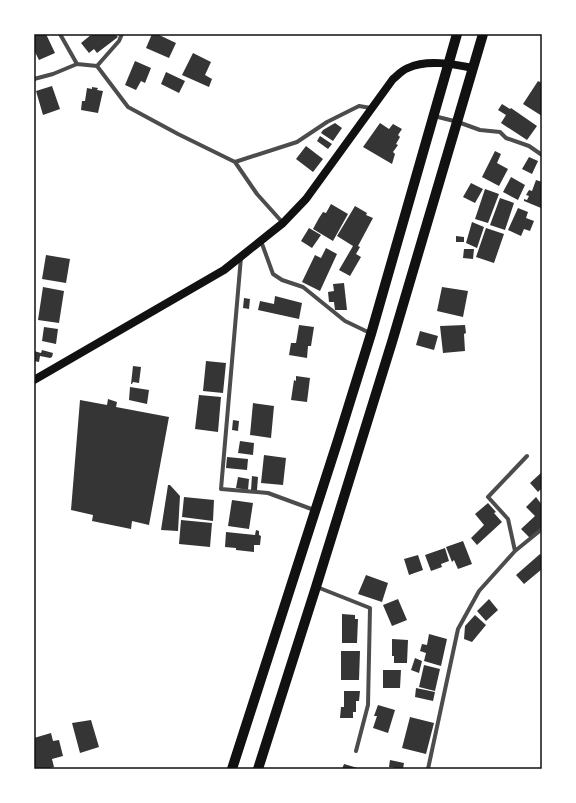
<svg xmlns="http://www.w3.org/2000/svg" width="576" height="803" font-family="Lato,sans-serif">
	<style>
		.building { fill: #353535 }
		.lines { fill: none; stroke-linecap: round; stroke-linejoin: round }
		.minor { stroke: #4c4c4c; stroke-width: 4 }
		.secondary { stroke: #111; stroke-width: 8 }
		.primary { stroke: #111; stroke-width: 10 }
		.neatline { fill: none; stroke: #111; stroke-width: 1.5 }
	</style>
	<rect width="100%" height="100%" fill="#fff"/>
	<!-- building -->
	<path class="building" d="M34,34H46L55,53L39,60L34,50Z
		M92,34H115L118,37L97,53L94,49L89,53L81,43Z
		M152,34H157L176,43L169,58L146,48Z
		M193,53L211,62L205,75L212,79L209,87L182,75Z
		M135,61L151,68L145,83L141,81L136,90L125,85Z
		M166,72L185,81L179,93L161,84Z
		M538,81L542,83V116L523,104Z
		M52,86L60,109L43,115L36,91Z
		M92,87L98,88L97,90L103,91L98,113L81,110L82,101H85L87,88L92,89Z
		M502,104L510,109L511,108L537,126L527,140L501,123L506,115L498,110Z
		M335,123L342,128L333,141L321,133L323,130Z
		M380,123L389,129L393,124L402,129L398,135L400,137L396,144L398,145L393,152L395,154L392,164L363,147Z
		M320,136L332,144L328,149L317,141Z
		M306,146L323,159L313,172L296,159Z
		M495,151L501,154L497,163L508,169L499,186L482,177Z
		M529,157L538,161L532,174L522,169Z
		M511,177L525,185L518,200L503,192Z
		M536,180L542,182L541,208L524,201V199L527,200L529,196L526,195L529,190L532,191Z
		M471,183L483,189L475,203L463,197Z
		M485,189L499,194L488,223L475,219Z
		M500,198L514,203L505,230L490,225Z
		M331,204L348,214L333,241L313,229L319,218L323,212L326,213Z
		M355,206L367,213L366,215L373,218L358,246L360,247L356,254L361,257L350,276L339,270L353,246L337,236Z
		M518,208L528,212L526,218L534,221L530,231L524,229L521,236L508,230Z
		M472,222L484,227L477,248L466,243Z
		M309,228L321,235L312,248L301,241Z
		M486,228L504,234L494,263L476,257Z
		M456,236L464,237V242H456Z
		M326,248L337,254L320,291L302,282L315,255L321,258Z
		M464,249H474L473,259L463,258Z
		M46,255L70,259L66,283L42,279Z
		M344,283L347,310H335L334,302H329L328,292L334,291L333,284Z
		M43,287L64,291L59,323L38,320Z
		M442,287L468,291L463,317L437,311Z
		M275,296L302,303L299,319L258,310L260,301L274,304Z
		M244,298L250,299L249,309L243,308Z
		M299,325L314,327L311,346H308L307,358L289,355L291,343H296Z
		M465,325L466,333L464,334L465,351L443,353L440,326Z
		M44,327L58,329L56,344L42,341Z
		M420,331L438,336L434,350L416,345Z
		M42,350L53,353L52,357L50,358L40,356L39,362L34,361V351L41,353Z
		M206,361L226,363L223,393L203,391Z
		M133,366L141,367L139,383L133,382L132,384H131Z
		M296,376L310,378L307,402L291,400L294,380L296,381Z
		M130,387L149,390L147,404L129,400Z
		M199,395L221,397L218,432L195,429Z
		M108,399L117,402L116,407L169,417L149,525L132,521L131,529L92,521L93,515L71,510L80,400L107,405Z
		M253,403L274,406L271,438L250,435Z
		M233,420L239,421L238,431L232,430Z
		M240,441L254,443L253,455L238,453Z
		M264,455L286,458L283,485L261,483Z
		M227,457L248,459L247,470L226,468Z
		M542,472V488L538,492L530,483Z
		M252,476L258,477L257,490H251Z
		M238,477L249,479L248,490L236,488Z
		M168,485H170L180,496L178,531L161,530Z
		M184,497L214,500L213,521L182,517Z
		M536,497L542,505V527L530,538L521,529L535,516L526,507Z
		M232,500L253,503L249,529L228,526Z
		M488,503L496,512L494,513L502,522L477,545L471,538L484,525L475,514Z
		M181,520L212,523L210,547L179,544Z
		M256,530L259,531V535L261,536L260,545H254V552L236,550V548L225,547L226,532L255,535Z
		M463,541L472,564L458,569L454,560L452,562L446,547Z
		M445,548L449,561L441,564L442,567L431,571L425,555Z
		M540,554L542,557V569L524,584L516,575Z
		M418,555L423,570L409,575L404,559Z
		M366,575L388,583L382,602L358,594Z
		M398,599L407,620L392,626L383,605Z
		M489,599L498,610L486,621L477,611Z
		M342,614L355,615V619H358L357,643H342Z
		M475,615L486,625L472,642L464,639L465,626Z
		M429,634L447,639L441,666L424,661L426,653L420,651L422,644L427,645Z
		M392,639L408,640L407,663H394V656H392Z
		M341,651H360L359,680H341Z
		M415,658L422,661L419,673L411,670Z
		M424,665L440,669L435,691L419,687Z
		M383,670H401L400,688H383Z
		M416,688L435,692L433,701L415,697Z
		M344,691H360L359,701H356V712H353V718H340L341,707H344Z
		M378,705L395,710L388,733L373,728L377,716H374Z
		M410,717L434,723L426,754L402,748Z
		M91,720L99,747L80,753L72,723Z
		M51,733L53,741L59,740L63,756L52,759L54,767L46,769H34V738Z
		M390,760L404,763L403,769L389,767Z
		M344,764L361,769H342Z"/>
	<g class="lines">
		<!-- minor -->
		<path class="minor" d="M60,34L77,64
			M97,66L119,41L122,34
			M34,79L53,74L77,64L97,66L128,107L178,134L235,162L257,194L283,223
			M434,116L458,122L480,130L500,132L506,138L529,146L542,155
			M235,162L297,142L327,122L359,106L371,108
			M261,241L273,274L282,280L303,287L345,321L370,333
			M241,257L221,489L268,493L314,510
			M515,551L508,519L488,497L527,456
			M317,587L370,608L368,705L356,751
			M428,769L458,629L479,591L515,551L542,529"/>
		<!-- secondary -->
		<path class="secondary" d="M34,380L224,270L283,223L306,199L393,79C397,76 402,70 408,68C427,59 453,64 473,68"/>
		<!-- primary -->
		<path class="primary" d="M232,769L338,440L371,334L457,34
			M258,769L316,587L392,342L483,34"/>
	</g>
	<!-- border -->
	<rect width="576" height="803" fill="none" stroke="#ffffff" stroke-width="70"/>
	<rect x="35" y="35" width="506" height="733" class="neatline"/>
</svg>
